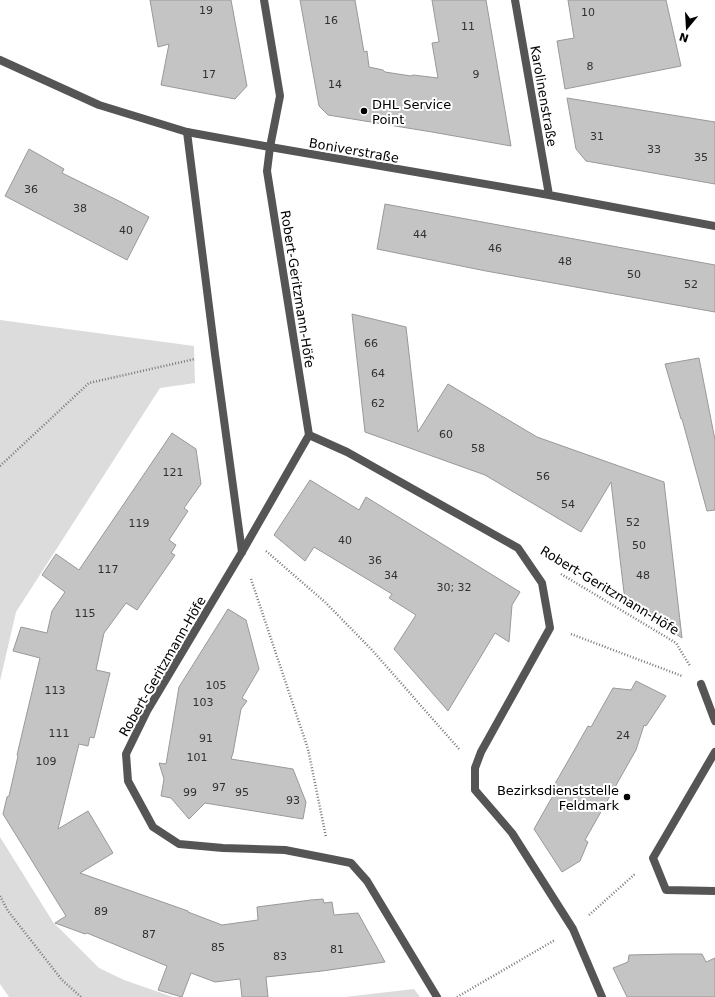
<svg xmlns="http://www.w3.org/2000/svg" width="715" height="997" font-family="'DejaVu Sans',sans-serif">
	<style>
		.green { fill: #dcdcdc }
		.building { fill: #c4c4c4; stroke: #999 }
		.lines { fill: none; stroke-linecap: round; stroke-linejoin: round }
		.path { stroke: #777; stroke-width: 2.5; stroke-dasharray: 1 2; stroke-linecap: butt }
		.lane { stroke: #555; stroke-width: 8 }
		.street { stroke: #555; stroke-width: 8 }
		.poi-dot { fill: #000; stroke: #fff; stroke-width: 1.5 }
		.labels { text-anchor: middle; stroke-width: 4; stroke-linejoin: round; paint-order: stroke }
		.number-label { font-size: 11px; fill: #313131 }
		.street-label { font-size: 13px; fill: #000; stroke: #fff }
		.poi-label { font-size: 13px; fill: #000; stroke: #fff; text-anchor: start }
	</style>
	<rect width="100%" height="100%" fill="#fff"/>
	<!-- green -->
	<path class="green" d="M0,320L194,346L195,383L160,388L16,612L0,681Z
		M0,837L53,922L99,968L124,980L173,997H9L0,984Z
		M414,989L420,997H345Z"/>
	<!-- building -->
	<path class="building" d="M150,0H231L247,86L235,99L161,85L169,44L158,47Z
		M300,0H355L364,52L367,51L369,67L383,70L385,72L411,76L413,75L438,78L432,43L439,42L432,0H486L511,146L432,132L328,115L319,106Z
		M568,0H666L681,66L565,89L557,41L574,38Z
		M567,98L715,122V184L586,161L576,149Z
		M29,149L64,169L62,173L119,201L149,217L127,260L5,196Z
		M385,204L715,265V312L486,271L377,249Z
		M352,314L406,327L418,432L448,384L537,437L664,482L682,638L625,601L611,482L581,532L485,475L365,432Z
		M699,358L715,440V510L707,511L682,419H681L665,364Z
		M172,433L196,449L201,484L184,508L188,511L169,540L176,545L171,553L175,555L137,610L126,603L104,633L96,670L110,673L94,738L90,737L88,746L79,744L58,829L88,811L113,853L80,873L188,911V912L222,925L258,920L257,907L311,900L323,899L324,903L332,902L334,915L358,913L385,962L322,971L266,977L268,997H242L240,979L215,982L191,973L182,997L158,990L167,966L87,933L85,934L55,923L66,916L3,814L7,797L9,796L18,756L17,755L40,658L13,651L21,627L47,633L52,611L65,592L42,575L56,554L79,570Z
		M310,480L359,510L366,497L520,592L512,605L509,642L495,633L448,711L394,649L416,615L389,598L392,594L314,547L305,561L274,535Z
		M228,609L246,620L259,669L242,698L247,701L241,709L233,753L231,759L293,769L306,802L303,819L205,803L189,819L171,798L161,796L164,779L159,763L166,764L179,687Z
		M636,681L666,696L646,726L644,725L636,750L585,840L588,842L580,861L562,872L534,829L555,792L552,789L588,726L591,727L613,688L631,690Z
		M673,954H702L706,962L715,958V997H627L613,968L628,962L629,955Z"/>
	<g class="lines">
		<!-- path -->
		<path class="path" d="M0,466L89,383L195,359
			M266,551L325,602L372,650L459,749
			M561,574L676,643L690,666
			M251,579L308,749L326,837
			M571,634L682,676
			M0,896L8,911L62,980L81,997
			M589,915L636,873
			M457,997L555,940"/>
		<!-- lane -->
		<path class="lane" d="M187,132L215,354L242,552"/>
		<!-- street -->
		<path class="street" d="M264,0L280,96L270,147L267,171L309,435L242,552L147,711L126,754L128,781L153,827L179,844L223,848L285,850L331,859L351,863L367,881L437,997
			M515,0L549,195
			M0,60L99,105L187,132L270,147L549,195L715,226
			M309,435L347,452L518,548L542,583L550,628L481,752L475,768V790L512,833L573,929L602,997
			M701,684L715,721
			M715,752L653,858L666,890L715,891"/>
	</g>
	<!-- markers -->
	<g class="poi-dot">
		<circle cx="364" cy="111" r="4"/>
		<circle cx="627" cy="797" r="4"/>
	</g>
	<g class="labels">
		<!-- number labels -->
		<g class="number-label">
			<text x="206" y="14">19</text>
			<text x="588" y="16">10</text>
			<text x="331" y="24">16</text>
			<text x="468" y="30">11</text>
			<text x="590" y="70">8</text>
			<text x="209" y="78">17</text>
			<text x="476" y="78">9</text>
			<text x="335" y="88">14</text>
			<text x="597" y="140">31</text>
			<text x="654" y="153">33</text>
			<text x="701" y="161">35</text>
			<text x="31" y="193">36</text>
			<text x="80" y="212">38</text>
			<text x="126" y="234">40</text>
			<text x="420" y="238">44</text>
			<text x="495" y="252">46</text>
			<text x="565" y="265">48</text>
			<text x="634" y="278">50</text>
			<text x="691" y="288">52</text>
			<text x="371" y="347">66</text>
			<text x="378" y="377">64</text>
			<text x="378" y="407">62</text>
			<text x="446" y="438">60</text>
			<text x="478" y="452">58</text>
			<text x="173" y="476">121</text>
			<text x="543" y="480">56</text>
			<text x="568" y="508">54</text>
			<text x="633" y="526">52</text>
			<text x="139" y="527">119</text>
			<text x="345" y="544">40</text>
			<text x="639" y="549">50</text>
			<text x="375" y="564">36</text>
			<text x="108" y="573">117</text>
			<text x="391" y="579">34</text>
			<text x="643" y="579">48</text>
			<text x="454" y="591">30; 32</text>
			<text x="85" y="617">115</text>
			<text x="216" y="689">105</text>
			<text x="55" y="694">113</text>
			<text x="203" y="706">103</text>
			<text x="59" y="737">111</text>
			<text x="623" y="739">24</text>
			<text x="206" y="742">91</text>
			<text x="197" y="761">101</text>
			<text x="46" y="765">109</text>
			<text x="219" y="791">97</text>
			<text x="190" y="796">99</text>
			<text x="242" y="796">95</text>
			<text x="293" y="804">93</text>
			<text x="101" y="915">89</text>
			<text x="149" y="938">87</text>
			<text x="218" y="951">85</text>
			<text x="337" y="953">81</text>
			<text x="280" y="960">83</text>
		</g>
		<!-- street labels -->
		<g class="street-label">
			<text transform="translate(544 96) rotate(80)" y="5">Karolinenstraße</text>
			<text transform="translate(354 150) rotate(10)" y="5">Boniverstraße</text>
			<text transform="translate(298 289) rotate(81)" y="5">Robert-Geritzmann-Höfe</text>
			<text transform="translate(610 590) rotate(31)" y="5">Robert-Geritzmann-Höfe</text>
			<text transform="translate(162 666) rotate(-60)" y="5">Robert-Geritzmann-Höfe</text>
		</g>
		<!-- poi labels -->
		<g class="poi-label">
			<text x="372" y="109">DHL Service<tspan x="372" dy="15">Point</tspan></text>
			<text x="619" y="795" text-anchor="end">Bezirksdienststelle<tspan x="619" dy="15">Feldmark</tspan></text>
		</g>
	</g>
	<!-- north arrow -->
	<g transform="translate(687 28) rotate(198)" stroke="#ffffff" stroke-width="3" paint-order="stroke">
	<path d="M0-3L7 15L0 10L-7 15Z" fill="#000000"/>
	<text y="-6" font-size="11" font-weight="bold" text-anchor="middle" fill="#000000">N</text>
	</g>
</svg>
